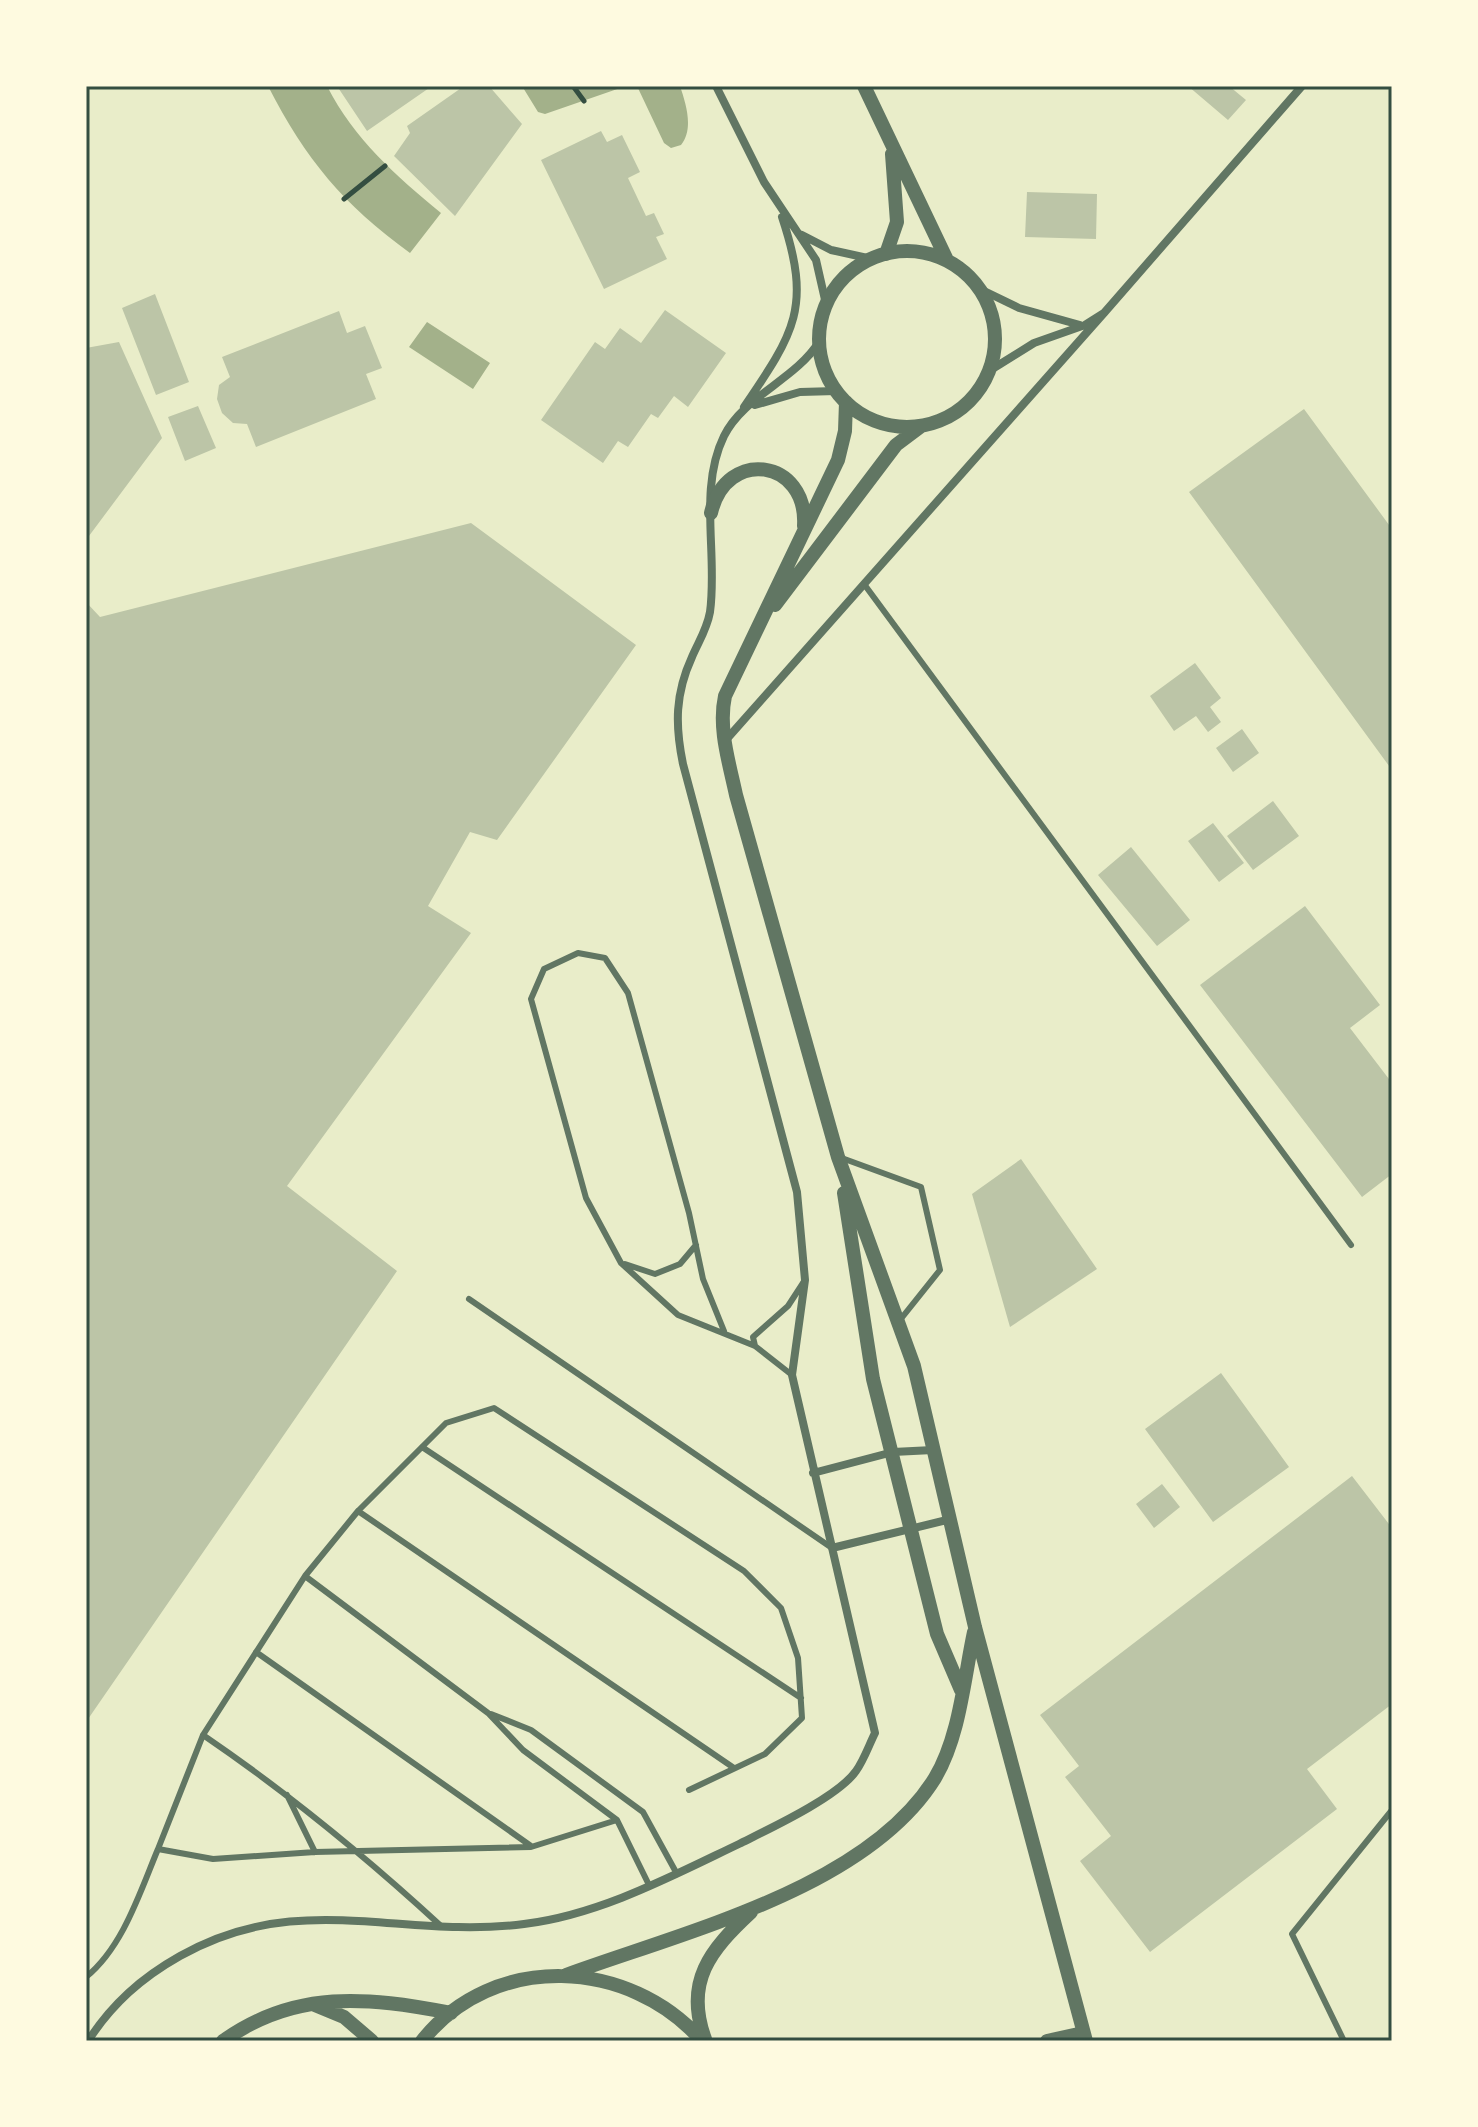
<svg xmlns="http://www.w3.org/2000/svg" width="1478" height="2127" font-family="'DejaVu Sans',sans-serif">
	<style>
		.water { fill: #a3b18a }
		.building { fill: #bcc5a7 }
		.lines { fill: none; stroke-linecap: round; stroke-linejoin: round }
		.path { stroke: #344e41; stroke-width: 5 }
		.service { stroke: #617663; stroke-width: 6 }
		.minor { stroke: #617663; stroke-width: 8 }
		.tertiary { stroke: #617663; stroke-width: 14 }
		.neatline { fill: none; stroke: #344e41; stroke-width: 3 }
	</style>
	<rect width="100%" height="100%" fill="#e9edc9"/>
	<!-- water -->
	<path class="water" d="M268,86H327C354,139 396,176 441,213L410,253C343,204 306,160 268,86Z
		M522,86H626L545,114L538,112Z
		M637,86H680C686,104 694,129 681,145L671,148L664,143Z
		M427,322L490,363L473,389L409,347Z"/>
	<!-- building -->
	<path class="building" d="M337,86H432L367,131Z
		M464,86H489L522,124L455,216L394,156L410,133L407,126Z
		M1188,86H1229L1246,100L1228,120Z
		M601,131L607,142L622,135L640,172L628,178L646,216L654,213L664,234L656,237L667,259L604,289L541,160Z
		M1027,192L1097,194L1096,239L1025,237Z
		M155,294L189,382L156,395L122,308Z
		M665,310L726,353L688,407L674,396L658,418L651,414L628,447L618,441L603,463L541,420L595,342L605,349L620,328L641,343Z
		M339,311L347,333L365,326L382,368L366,374L376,399L256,447L247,424L233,423L222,413L217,399L219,385L230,377L222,357Z
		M119,342L162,438L86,540V348Z
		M198,406L216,448L185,461L168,417Z
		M1304,409L1392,529V770L1189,492Z
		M471,523L636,645L497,840L470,832L428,906L471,933L287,1186L397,1271L86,1722V602L100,617Z
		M1195,663L1221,698L1210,707L1221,722L1208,732L1196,716L1174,731L1150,696Z
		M1242,729L1259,753L1233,772L1216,748Z
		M1273,801L1299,836L1253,870L1227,836Z
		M1213,823L1244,863L1219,882L1188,841Z
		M1131,847L1190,920L1157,946L1098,875Z
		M1305,906L1380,1005L1350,1028L1392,1083V1174L1362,1197L1200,985Z
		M1021,1159L1097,1269L1010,1327L972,1194Z
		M1221,1373L1289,1467L1213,1522L1145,1429Z
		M1352,1476L1392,1528V1704L1307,1769L1337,1809L1150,1952L1080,1861L1111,1836L1065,1777L1079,1766L1040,1715Z
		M1162,1484L1180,1507L1154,1528L1136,1504Z"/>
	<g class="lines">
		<!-- path -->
		<path class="path" d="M573,86L584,101
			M344,199L385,166"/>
		<!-- service -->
		<path class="service" d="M864,584L1351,1245
			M839,1157L921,1187L940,1270L900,1320
			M625,1264L655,1274L680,1264L696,1245
			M469,1299L832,1548
			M724,1331L703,1279L689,1213L628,993L605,958L578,953L544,969L531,999L586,1198L621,1263L678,1315L755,1346L792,1375
			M755,1346L753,1337L788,1306L803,1283
			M422,1447L801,1698
			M358,1511L734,1768
			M305,1576L488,1713L523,1750L617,1820L649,1885
			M256,1652L531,1846
			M491,1714L531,1730L643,1812L677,1874
			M203,1735C288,1793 365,1856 441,1926
			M287,1795L315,1852
			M617,1820L531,1847L315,1852L213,1859L158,1849L203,1735L305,1576L358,1511L446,1423L494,1408L744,1571L781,1608L798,1658L802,1718L765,1754L689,1790
			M86,1977C123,1947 140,1892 158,1849
			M1344,2041L1292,1934L1392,1810"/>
		<!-- minor -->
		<path class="minor" d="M716,86L764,182L816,260L826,304
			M802,235L831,250L872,259
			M980,289L1019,308L1080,325
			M989,371L1034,343L1085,325L1104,313L1302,86
			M755,405L800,392L836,391
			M744,407C795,332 812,307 782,217
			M725,741L1104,313
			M813,1473L893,1452L933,1450
			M832,1548L951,1519
			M88,2041C112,2004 141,1978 180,1956C300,1888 400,1940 524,1924C599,1915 672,1876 739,1844C769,1829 838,1797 856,1771C864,1760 869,1745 875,1733L792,1375L805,1280L797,1192L683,764C675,725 675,694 692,657C699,641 707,629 710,612C718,555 698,489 724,436C744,396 795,380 819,342"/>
		<!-- tertiary -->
		<path class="tertiary" d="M864,86L947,260
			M819 339a88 88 0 1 1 176 0a88 88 0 1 1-176 0Z
			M886,254L897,222L892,154
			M846,402L845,431L838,460L725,696C718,728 729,762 736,795L838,1157L914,1366L975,1627L1086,2041
			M711,513C726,447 808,459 804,526
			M775,605L896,445L920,427
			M844,1193L873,1379L937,1634L961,1690
			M566,1975C683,1932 867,1888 935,1778C960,1736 964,1678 974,1632
			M315,2005L344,2017L372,2041
			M705,2039C684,1982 710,1950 751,1912
			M223,2041C296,1989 367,1997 451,2013
			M422,2041C493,1951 630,1958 702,2041
			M1047,2041L1083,2033"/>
	</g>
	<!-- border -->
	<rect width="1478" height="2127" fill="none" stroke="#fefae0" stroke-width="176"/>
	<rect x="88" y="88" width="1302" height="1951" class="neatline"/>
</svg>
